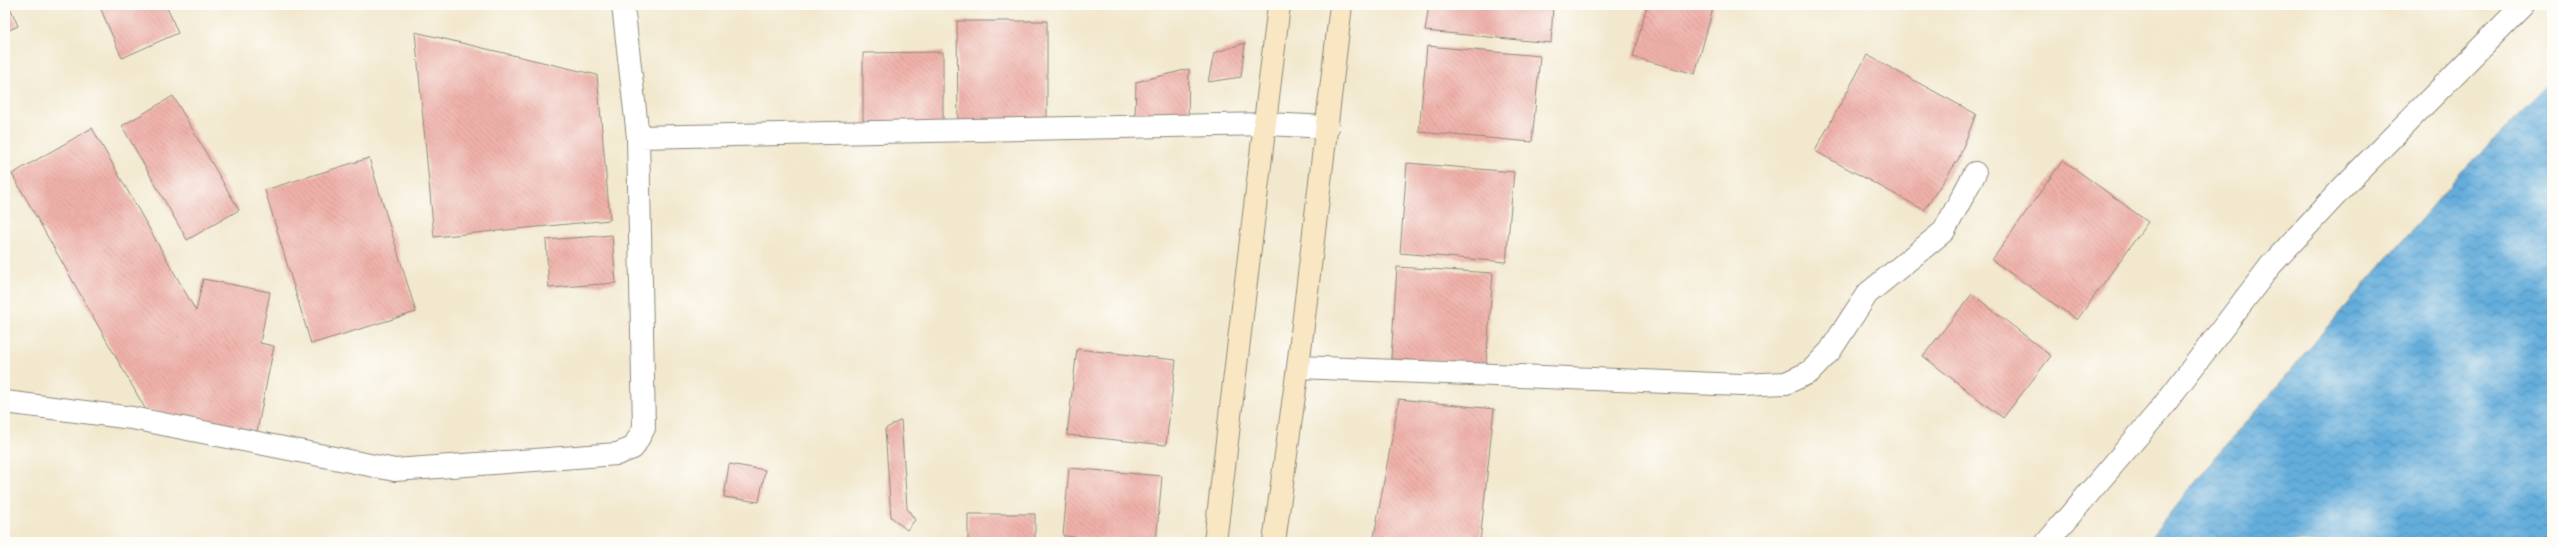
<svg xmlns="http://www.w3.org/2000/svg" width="2557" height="547" font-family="'IM FELL DW Pica',serif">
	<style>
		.water { fill: url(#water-waves); stroke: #486c84 }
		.building { fill: url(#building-back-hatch) }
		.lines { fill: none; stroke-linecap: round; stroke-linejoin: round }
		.minor-casing { stroke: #8e8a7c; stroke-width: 24 }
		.secondary-casing { stroke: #8e8a7c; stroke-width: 24 }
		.minor { stroke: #fff; stroke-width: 22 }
		.secondary { stroke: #f9e7c3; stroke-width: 22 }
	</style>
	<defs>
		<pattern id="water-waves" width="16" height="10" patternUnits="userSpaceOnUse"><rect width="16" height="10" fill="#64addc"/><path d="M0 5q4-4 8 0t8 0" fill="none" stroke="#538db3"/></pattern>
		<pattern id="building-back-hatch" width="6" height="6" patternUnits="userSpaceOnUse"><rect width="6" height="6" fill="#efb1a9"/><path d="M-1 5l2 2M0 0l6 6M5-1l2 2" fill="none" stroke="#cd9892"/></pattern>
	</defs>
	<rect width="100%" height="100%" fill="#fdfcf7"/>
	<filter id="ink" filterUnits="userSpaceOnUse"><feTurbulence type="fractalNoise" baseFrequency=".025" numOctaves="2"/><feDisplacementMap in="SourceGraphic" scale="8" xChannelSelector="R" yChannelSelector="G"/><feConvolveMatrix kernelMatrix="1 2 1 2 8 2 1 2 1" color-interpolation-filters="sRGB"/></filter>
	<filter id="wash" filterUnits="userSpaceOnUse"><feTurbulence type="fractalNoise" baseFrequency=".012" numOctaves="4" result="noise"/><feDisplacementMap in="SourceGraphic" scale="16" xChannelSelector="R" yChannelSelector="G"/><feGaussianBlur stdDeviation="0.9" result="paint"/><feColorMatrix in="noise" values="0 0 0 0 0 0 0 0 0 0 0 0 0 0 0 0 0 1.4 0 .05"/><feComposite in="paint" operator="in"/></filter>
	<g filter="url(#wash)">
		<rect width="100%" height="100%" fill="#f2e8ce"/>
		<!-- water -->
		<path class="water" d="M2552,83V542H2147L2203,472L2462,172Z"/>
		<g id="blocks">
			<!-- building -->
			<path class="building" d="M5,5H9L18,26L5,32Z
				M99,5H166L178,33L122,58Z
				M1429,5H1553L1551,43L1425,31Z
				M1647,5H1714L1695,74L1633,57Z
				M957,21H1047V123L958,124Z
				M415,32L597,75L610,220L434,237Z
				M1245,43L1241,77L1208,82L1214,53Z
				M1427,46L1540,56L1532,142L1419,132Z
				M943,52V124H863V53Z
				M1867,55L1976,114L1958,160L1924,210L1815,151Z
				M1189,69L1188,120L1135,119L1136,82Z
				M173,96L239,210L187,240L122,126Z
				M92,128L196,311L203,279L270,292L260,343L274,346L257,431L146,410L12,174Z
				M369,158L416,312L311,344L265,190Z
				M2063,160L2148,222L2077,320L1992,260Z
				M1407,163L1514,172L1506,262L1400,253Z
				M612,235L616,283L549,288L546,240Z
				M1397,267L1493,273L1486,365L1391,359Z
				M1972,294L2051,356L2003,418L1923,356Z
				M1077,349L1176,360L1166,445L1067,435Z
				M1399,399L1494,409L1480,542H1373Z
				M901,420L907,508L915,520L907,530L891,517L885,429Z
				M729,464L765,470L759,502L724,497Z
				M1069,468L1162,476L1156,542L1063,536Z
				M968,514H1035V542H968Z"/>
		</g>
	</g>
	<g filter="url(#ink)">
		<use href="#blocks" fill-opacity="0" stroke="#8e8a7c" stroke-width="1"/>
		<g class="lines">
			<defs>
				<path id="minor" d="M638,137L1267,124L1328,127
					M1298,367L1741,385L1786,383L1810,372L1830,351L1867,294L1944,231L1975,173
					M5,402L132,418L395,470L617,454L633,448L644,428L638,137L623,5
					M2047,542L2160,410L2271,265L2346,184L2523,5"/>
				<path id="secondary" d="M1215,542L1279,5
					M1274,542L1298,367L1341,5"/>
			</defs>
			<!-- minor casing -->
			<use href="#minor" class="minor-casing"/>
			<!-- secondary casing -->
			<use href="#secondary" class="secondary-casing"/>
			<!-- minor -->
			<use href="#minor" class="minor"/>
			<!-- secondary -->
			<use href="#secondary" class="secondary"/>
		</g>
	</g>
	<!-- margin -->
	<rect width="2557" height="547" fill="none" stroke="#fdfcf7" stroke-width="20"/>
</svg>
